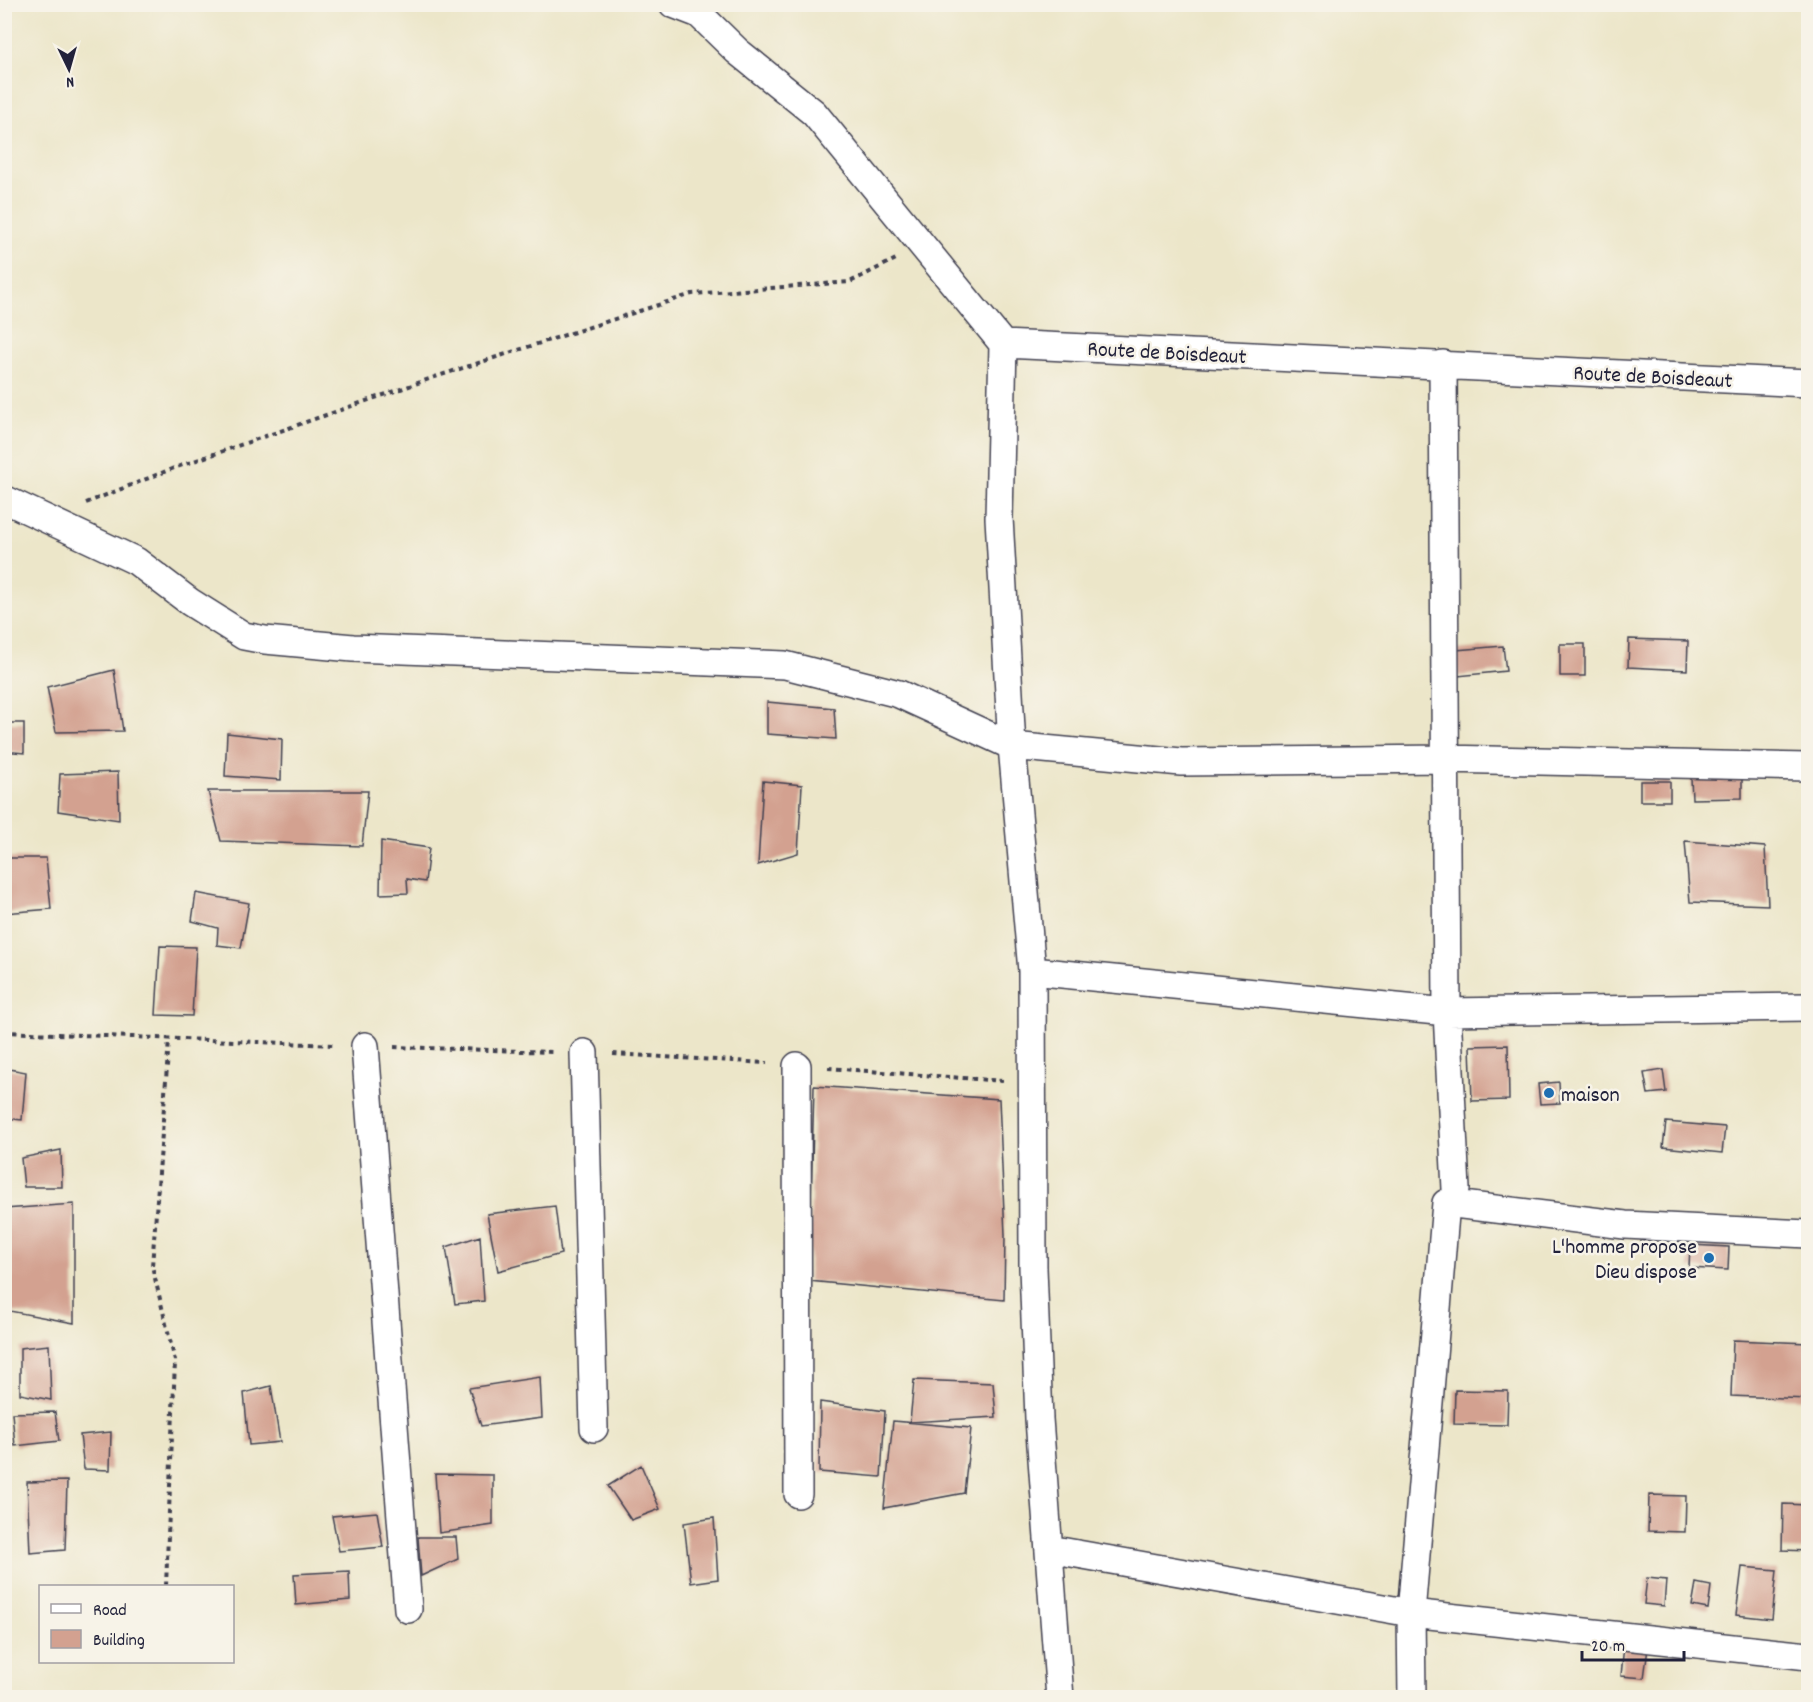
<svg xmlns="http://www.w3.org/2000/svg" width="1813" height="1702" font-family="Dekko,sans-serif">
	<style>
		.building { fill: #d3a190 }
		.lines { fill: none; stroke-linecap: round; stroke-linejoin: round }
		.street-casing { stroke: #403f50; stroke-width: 30 }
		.path { stroke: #403f50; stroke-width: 4; stroke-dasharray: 4.5 4.5; stroke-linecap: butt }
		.street { stroke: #fff; stroke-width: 27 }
		.poi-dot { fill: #1f6fb2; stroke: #f7f3e8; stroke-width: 2 }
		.labels { text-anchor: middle; stroke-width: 5; stroke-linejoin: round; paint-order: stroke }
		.street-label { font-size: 22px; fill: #22223b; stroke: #f7f3e8 }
		.poi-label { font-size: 22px; fill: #22223b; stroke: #f7f3e8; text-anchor: start }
	</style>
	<rect width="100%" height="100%" fill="#f7f3e8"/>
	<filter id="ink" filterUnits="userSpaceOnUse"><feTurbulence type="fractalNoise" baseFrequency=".0167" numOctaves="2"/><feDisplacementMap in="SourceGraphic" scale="12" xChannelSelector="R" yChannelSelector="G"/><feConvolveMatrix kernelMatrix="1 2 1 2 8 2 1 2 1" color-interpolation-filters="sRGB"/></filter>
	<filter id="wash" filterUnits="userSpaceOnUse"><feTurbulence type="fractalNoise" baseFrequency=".008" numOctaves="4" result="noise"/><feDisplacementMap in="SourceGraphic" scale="24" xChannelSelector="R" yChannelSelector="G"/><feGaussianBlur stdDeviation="1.35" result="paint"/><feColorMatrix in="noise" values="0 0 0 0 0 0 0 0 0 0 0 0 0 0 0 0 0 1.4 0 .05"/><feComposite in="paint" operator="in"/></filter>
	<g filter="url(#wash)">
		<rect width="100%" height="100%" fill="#ece6c9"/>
		<g id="blocks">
			<!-- building -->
			<path class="building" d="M1629,639L1688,641L1687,670L1628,667Z
				M1560,644H1585V676H1560Z
				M1503,646L1506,671L1458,676L1456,650Z
				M114,670L123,731L56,732L47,687Z
				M767,702L834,708L836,739L767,734Z
				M4,723H24V753L4,751Z
				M227,733L282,739L281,780L225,776Z
				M118,772L119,820L58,811L60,774Z
				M1742,777V798L1692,799L1691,778Z
				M763,781L802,785L798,853L758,865Z
				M1640,781H1670V801H1640Z
				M208,791H368L362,846L221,841Z
				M381,841L429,848L425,882L407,879L408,893L380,894Z
				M1685,841L1765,847L1768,905L1690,902Z
				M4,858H46L51,909L4,913Z
				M196,893L249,903L241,948L217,945L218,928L192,921Z
				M160,946L196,947L192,1016L156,1015Z
				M1508,1045L1509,1100L1472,1101L1470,1046Z
				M4,1068L26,1072L22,1120L4,1118Z
				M1663,1070L1666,1092L1648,1094L1644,1073Z
				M1559,1082L1560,1103L1540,1104L1538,1084Z
				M814,1086L999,1099L1005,1235L1004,1300L809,1281Z
				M1666,1122L1725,1127L1722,1153L1663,1147Z
				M61,1150L62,1187H24L21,1158Z
				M74,1204V1323L4,1310V1209Z
				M555,1206L561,1254L498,1271L487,1214Z
				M480,1236L484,1301L455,1304L446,1247Z
				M1690,1245L1729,1247L1728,1270L1689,1268Z
				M1733,1340L1808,1343V1399L1731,1396Z
				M49,1345L51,1400L20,1394V1348Z
				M540,1377L542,1418L481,1426L469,1388Z
				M914,1380L993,1383L996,1417L910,1422Z
				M271,1386L280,1442L249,1445L244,1393Z
				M1455,1390L1508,1391L1507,1425L1454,1424Z
				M820,1402L885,1411L881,1477L819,1472Z
				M55,1412L59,1441L15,1446L12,1413Z
				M893,1421L971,1428L964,1493L884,1508Z
				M111,1432L110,1470L84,1469L80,1435Z
				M641,1465L660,1509L631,1520L608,1486Z
				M435,1474L493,1475V1525L439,1533Z
				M67,1481L65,1550L30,1553L27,1482Z
				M1649,1495L1686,1496L1685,1532L1648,1531Z
				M1783,1504L1808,1505V1551L1782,1550Z
				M377,1512L383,1547L339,1551L332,1516Z
				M714,1518L718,1579L691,1583L684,1523Z
				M418,1537H456L458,1559L421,1576Z
				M1742,1567L1777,1570L1772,1619L1736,1615Z
				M349,1571L350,1600L296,1605L294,1574Z
				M1647,1578L1666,1580L1664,1606L1644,1604Z
				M1696,1583L1711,1586L1708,1609L1692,1606Z
				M1624,1645L1648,1648L1644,1678L1621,1676Z"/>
		</g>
	</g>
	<g filter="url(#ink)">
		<use href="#blocks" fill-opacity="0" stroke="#403f50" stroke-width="1.5"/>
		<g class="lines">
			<defs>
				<path id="street" d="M673,4L699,14L737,51L814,113L1003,344L1808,383
					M1003,344L999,518L1012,746L1032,971L1033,1268L1039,1419L1060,1698
					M1443,364L1447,1012L1456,1189
					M4,499L136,561L190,602L244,636L265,640L353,648L785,665L899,694L1012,746L1181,762L1445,759L1808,767
					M1032,971L1447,1012L1808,1007
					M365,1046L408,1609
					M584,1053L594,1428
					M797,1066L798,1494
					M1049,1549L1411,1613L1808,1656
					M1412,1698L1411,1613L1446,1203L1625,1225L1808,1234"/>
			</defs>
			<!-- street casing -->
			<use href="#street" class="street-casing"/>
			<!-- path -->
			<path class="path" d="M86,503L174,468L438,376L692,294L850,282L896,259
				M4,1032L335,1045
				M394,1047L554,1052
				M613,1054L767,1063
				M828,1068L1003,1081
				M166,1586L175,1361L152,1266L169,1040"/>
			<!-- street -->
			<use href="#street" class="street"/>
		</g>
	</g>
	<!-- markers -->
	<g class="poi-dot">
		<circle cx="1549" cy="1093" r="6"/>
		<circle cx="1709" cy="1258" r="6"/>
	</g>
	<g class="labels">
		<!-- street labels -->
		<g class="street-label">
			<text transform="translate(1167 351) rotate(3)" y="8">Route de Boisdeaut</text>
			<text transform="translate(1653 375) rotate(3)" y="8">Route de Boisdeaut</text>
		</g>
		<!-- poi labels -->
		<g class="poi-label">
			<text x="1561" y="1101">maison</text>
			<text x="1697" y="1253" text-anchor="end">L'homme propose<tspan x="1697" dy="25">Dieu dispose</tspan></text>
		</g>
	</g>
	<!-- margin -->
	<rect width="1813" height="1702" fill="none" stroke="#f7f3e8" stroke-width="24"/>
	<!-- legend -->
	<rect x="39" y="1585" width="195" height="78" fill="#f7f3e8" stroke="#a29fa3" stroke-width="1.5"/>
	<rect x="51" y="1604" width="30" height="9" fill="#ffffff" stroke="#a29fa3" stroke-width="1.5"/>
	<text x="93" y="1615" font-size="18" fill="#22223b">Road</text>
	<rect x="51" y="1630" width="30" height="18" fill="#d3a190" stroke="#a29fa3" stroke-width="1.5"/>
	<text x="93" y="1645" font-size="18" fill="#22223b">Building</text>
	<!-- north arrow -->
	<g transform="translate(69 69) rotate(175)" stroke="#f7f3e8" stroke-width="4.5" paint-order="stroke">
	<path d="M0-4.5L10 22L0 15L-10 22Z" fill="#22223b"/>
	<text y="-9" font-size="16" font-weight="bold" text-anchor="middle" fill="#22223b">N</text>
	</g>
	<!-- scale -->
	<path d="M1582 1651v9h102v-9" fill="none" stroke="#22223b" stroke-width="3"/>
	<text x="1591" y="1651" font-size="18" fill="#22223b" stroke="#f7f3e8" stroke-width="4.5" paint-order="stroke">20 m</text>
</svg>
